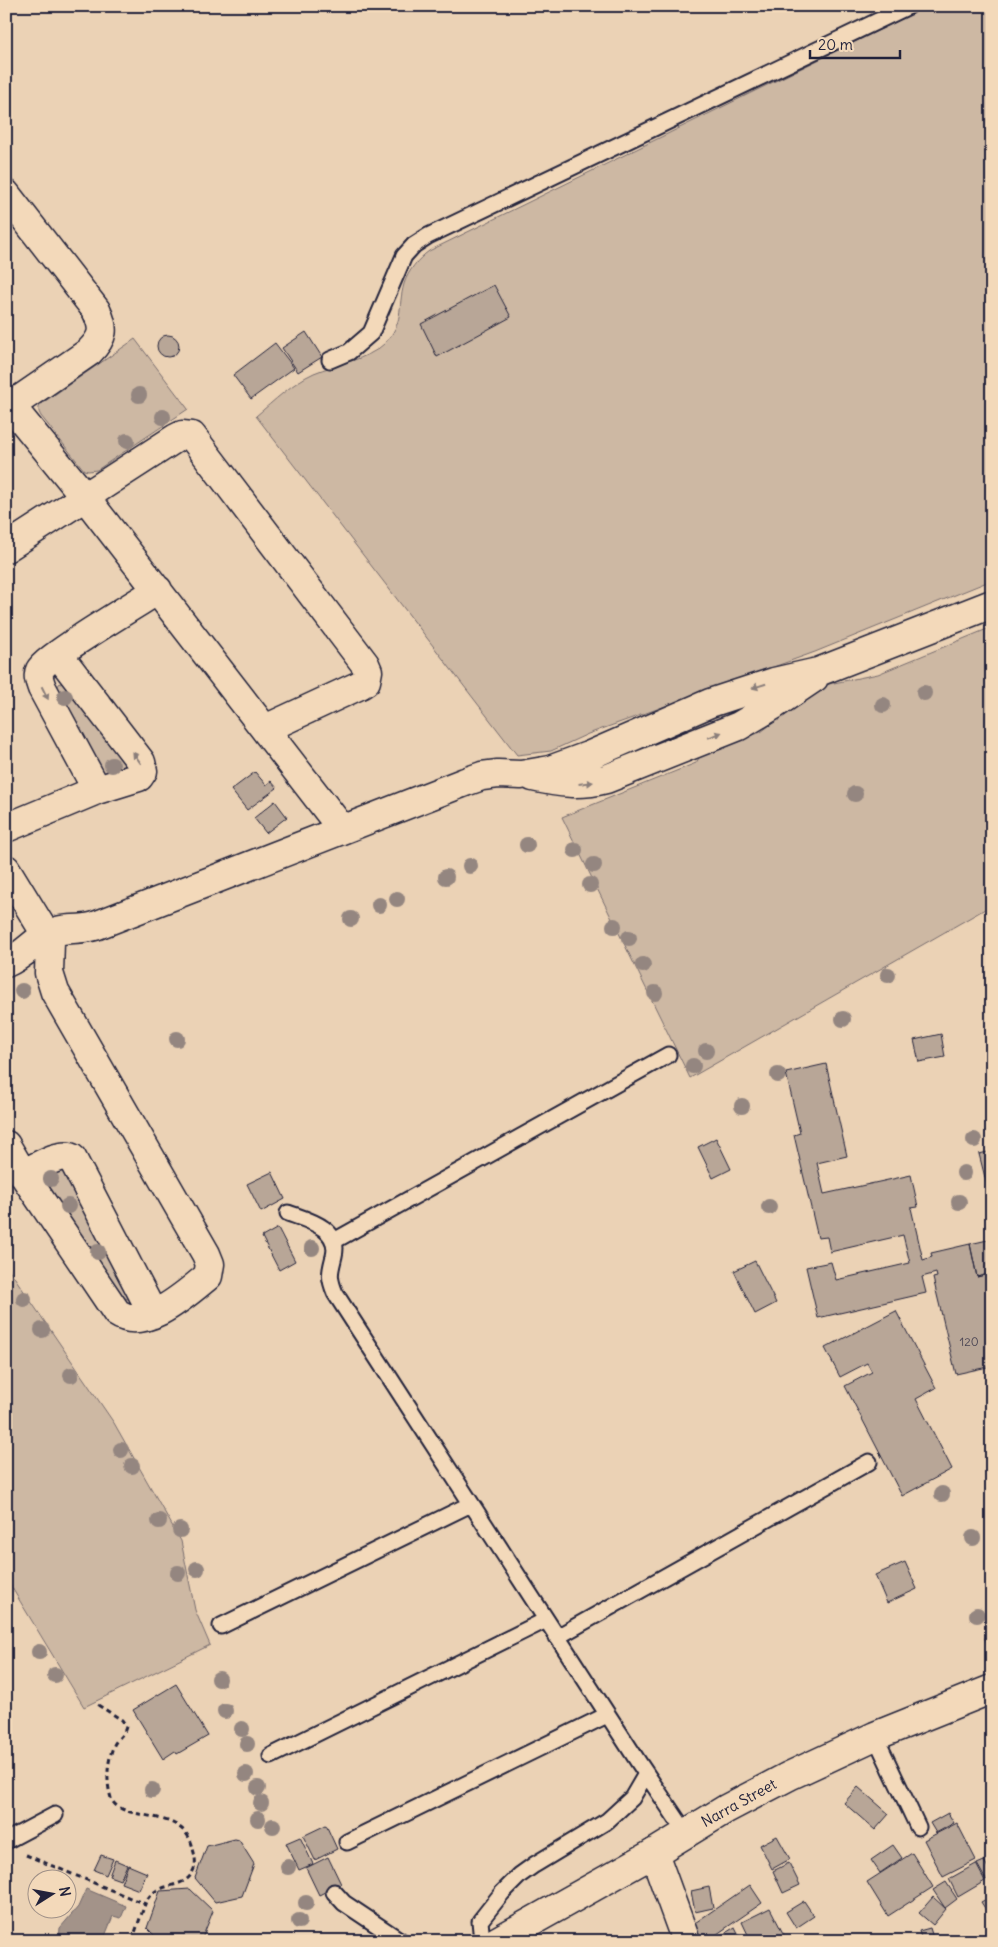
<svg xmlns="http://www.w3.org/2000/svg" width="998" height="1947" font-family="Delius,sans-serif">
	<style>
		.green { fill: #cdb8a3; stroke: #786d6f }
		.water { fill: #a39389; stroke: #6f666a }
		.building { fill: #b8a697; stroke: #22223b }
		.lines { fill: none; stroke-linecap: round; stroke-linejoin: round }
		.lane-casing { stroke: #22223b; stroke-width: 19 }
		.street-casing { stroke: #22223b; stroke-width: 31 }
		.secondary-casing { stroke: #22223b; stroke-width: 31 }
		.path { stroke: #22223b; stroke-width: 3; stroke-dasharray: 5 4; stroke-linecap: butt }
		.lane { stroke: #f3d9ba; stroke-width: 15 }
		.street { stroke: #f3d9ba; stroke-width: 28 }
		.secondary { stroke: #f3d9ba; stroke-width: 28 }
		.tree { fill: #948680 }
		.oneway { fill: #8a7e7a }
		.labels { text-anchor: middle; stroke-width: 4; stroke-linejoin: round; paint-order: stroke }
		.number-label { font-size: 12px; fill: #484352 }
		.street-label { font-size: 15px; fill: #22223b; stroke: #f3d9ba }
	</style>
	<rect width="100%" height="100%" fill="#ebd2b5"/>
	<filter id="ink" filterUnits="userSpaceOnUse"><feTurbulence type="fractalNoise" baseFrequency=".02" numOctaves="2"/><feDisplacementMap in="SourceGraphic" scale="10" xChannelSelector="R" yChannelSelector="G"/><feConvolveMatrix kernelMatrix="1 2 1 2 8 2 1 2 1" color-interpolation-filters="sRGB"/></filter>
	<g filter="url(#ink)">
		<!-- green -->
		<path class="green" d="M928,6H992V580L815,652L588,734L551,751L517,755L256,416C274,401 292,383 314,373C335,364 368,360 384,344C405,322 397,309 404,284C408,271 418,259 429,251Z
			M135,339L188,409L97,470L88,471L84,470L41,416C38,411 38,408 41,404Z
			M992,627V905L690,1078L562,817L696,763L700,756L706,752L761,732L805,698L829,684L878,674Z
			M60,683L64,684L125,763L126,769L106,777L55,690Z
			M737,701L749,707L679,738L675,729Z
			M64,1168L130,1300L125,1298L119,1291L47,1184L45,1181L47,1176Z
			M6,1265L114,1423L181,1541L195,1610L210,1645L84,1707L6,1578Z"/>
		<!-- water -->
		<path class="water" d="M86,1889L126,1906L121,1918L113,1916L103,1941H59L60,1928L78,1907Z"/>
		<!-- building -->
		<path class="building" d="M494,285L511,317L437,357L421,324Z
			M306,332L322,357L298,372L282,348Z
			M157 346a11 11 0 1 1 22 0a11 11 0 1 1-22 0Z
			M275,343L294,368L251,399L233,375Z
			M674,728L679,740L654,751L649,738Z
			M255,772L266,785L271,781L277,788L247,810L231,790Z
			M275,801L287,817L266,833L254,818Z
			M941,1034L945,1057L919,1062L914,1040Z
			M826,1064L847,1156L817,1163L824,1194L911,1175L918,1207L911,1208L923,1260L932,1257L931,1253L970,1244L977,1277L992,1273V1366L956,1374L933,1278L937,1277L936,1273L922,1277L926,1293L818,1318L806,1267L831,1262L836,1280L910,1263L903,1235L830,1252L827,1237L818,1238L794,1135L800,1133L786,1073Z
			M716,1138L731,1169L713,1178L698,1147Z
			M992,1151V1192L989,1193L979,1154Z
			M272,1172L285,1199L261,1212L247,1184Z
			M278,1228L295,1261L279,1270L262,1237Z
			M992,1239V1273L977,1277L970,1244Z
			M755,1261L776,1303L755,1314L734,1271Z
			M896,1311L936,1388L916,1399L952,1469L902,1496L845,1386L872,1372L867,1363L840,1377L825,1348Z
			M905,1562L917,1589L887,1603L875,1575Z
			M992,1636V1661L985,1638Z
			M176,1684L208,1736L177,1754L175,1751L163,1759L133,1710Z
			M858,1787L889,1814L875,1830L844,1803Z
			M948,1813L954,1823L936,1833L930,1823Z
			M957,1823L976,1860L943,1877L924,1840Z
			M326,1825L337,1849L315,1860L303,1836Z
			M777,1836L790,1859L772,1869L760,1845Z
			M300,1837L313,1864L299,1870L286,1843Z
			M235,1839L239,1840L254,1864L242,1896L215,1902L195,1878L207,1846Z
			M893,1845L902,1858L880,1873L871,1860Z
			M912,1853L933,1887L888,1916L867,1882Z
			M101,1855L113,1859L106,1875L94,1870Z
			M328,1857L341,1884L319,1895L306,1868Z
			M992,1857V1873L984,1861Z
			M115,1860L127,1865L120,1880L109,1876Z
			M984,1861L992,1875L986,1880L977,1864Z
			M789,1863L800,1885L783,1893L773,1871Z
			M976,1864L985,1881L958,1897L949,1879Z
			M128,1865L147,1873L139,1890L121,1883Z
			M946,1882L957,1899L945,1908L933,1890Z
			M750,1885L762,1903L707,1941H698L689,1927Z
			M709,1887L713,1908L695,1912L691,1891Z
			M190,1889L213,1911L201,1941H160L147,1928L160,1891Z
			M992,1896V1919L981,1902Z
			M933,1897L946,1909L933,1925L919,1913Z
			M804,1901L814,1916L796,1928L786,1912Z
			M770,1908L787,1941H751L742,1922Z
			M735,1927L742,1941H722L719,1937Z
			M930,1928L934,1941H922L919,1931Z"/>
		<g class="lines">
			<defs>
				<path id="lane" d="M330,360L349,352L371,333L404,256L414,245L428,236L909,6
					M288,1213C307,1220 341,1228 334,1256C330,1272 328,1276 335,1293L639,1763L686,1833
					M334,1241L668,1055
					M221,1626L471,1504
					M557,1637L869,1462
					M875,1736L918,1827
					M271,1756L546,1620
					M6,1841L55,1815
					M347,1842L607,1715
					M334,1892L344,1903L401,1941
					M485,1941L481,1931L480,1921L502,1893L520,1875L534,1865L607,1821L632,1798L646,1774"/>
				<path id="street" d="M6,194L96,310C105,329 104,337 89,352L6,409
					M6,400L85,497L342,829
					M6,548L176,438L182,435L192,436L365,664L368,671L366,681L360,685L265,729
					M533,777C559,783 580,786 606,779L739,726L774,705L814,678
					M97,790L42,688C40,682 37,676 40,670C45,658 141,601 158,590
					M6,828L97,790L139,777L143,771L141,762L58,654
					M6,869L50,941L49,973L55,992L206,1254L210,1264L208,1276C186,1294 145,1332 117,1313L23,1174L6,1145
					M6,963C25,955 33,942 48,934C61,927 79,931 95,926L465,782L482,776L498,774L521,775L550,770L588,756L710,703L774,682L818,672L992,604
					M23,1174C35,1168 61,1151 72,1158L153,1314
					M654,1853L686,1941"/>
				<path id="secondary" d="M497,1941L654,1853L726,1809L789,1776L875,1736L992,1689"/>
			</defs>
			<!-- lane casing -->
			<use href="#lane" class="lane-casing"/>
			<!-- street casing -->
			<use href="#street" class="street-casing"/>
			<!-- secondary casing -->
			<use href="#secondary" class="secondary-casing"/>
			<!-- path -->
			<path class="path" d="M98,1705L122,1720L126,1726C125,1735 117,1738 114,1745C107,1761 106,1782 111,1798C120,1824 185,1805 193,1849C195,1856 197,1864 193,1871C184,1892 155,1879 145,1904
				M26,1855L145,1904L132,1941"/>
			<!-- lane -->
			<use href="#lane" class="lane"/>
			<!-- street -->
			<use href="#street" class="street"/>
			<!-- secondary -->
			<use href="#secondary" class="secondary"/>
		</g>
		<!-- trees -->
		<g class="tree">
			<circle cx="139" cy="395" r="8"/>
			<circle cx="163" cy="417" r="8"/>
			<circle cx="127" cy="441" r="8"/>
			<circle cx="924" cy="693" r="8"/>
			<circle cx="65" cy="697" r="8"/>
			<circle cx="883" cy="705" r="8"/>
			<circle cx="112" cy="765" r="8"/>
			<circle cx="855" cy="794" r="8"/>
			<circle cx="527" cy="845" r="8"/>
			<circle cx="575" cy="850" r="8"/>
			<circle cx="594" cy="865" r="8"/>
			<circle cx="470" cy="866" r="8"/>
			<circle cx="446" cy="877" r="8"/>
			<circle cx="590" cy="885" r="8"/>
			<circle cx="397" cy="899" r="8"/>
			<circle cx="379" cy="905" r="8"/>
			<circle cx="351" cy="919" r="8"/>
			<circle cx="614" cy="926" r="8"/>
			<circle cx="629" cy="938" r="8"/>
			<circle cx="643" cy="965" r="8"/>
			<circle cx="888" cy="975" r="8"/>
			<circle cx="22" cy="991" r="8"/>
			<circle cx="655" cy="993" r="8"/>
			<circle cx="843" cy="1019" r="8"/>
			<circle cx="177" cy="1039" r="8"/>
			<circle cx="706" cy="1051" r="8"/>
			<circle cx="693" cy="1066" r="8"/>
			<circle cx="778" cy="1075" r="8"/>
			<circle cx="742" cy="1106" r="8"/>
			<circle cx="974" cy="1140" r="8"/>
			<circle cx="964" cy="1173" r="8"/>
			<circle cx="51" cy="1179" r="8"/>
			<circle cx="959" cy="1202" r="8"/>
			<circle cx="68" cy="1206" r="8"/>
			<circle cx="769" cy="1207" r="8"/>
			<circle cx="312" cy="1248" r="8"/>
			<circle cx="98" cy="1252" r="8"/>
			<circle cx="24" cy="1299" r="8"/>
			<circle cx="42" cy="1330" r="8"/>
			<circle cx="71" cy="1375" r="8"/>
			<circle cx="121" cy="1450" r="8"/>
			<circle cx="132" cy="1466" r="8"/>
			<circle cx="942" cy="1494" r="8"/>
			<circle cx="159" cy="1521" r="8"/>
			<circle cx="180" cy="1530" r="8"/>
			<circle cx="973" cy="1538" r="8"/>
			<circle cx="197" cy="1569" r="8"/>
			<circle cx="178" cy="1573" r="8"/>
			<circle cx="977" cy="1615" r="8"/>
			<circle cx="39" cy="1652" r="8"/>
			<circle cx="55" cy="1675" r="8"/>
			<circle cx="219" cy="1679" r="8"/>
			<circle cx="225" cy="1711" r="8"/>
			<circle cx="242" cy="1729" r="8"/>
			<circle cx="247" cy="1744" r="8"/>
			<circle cx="246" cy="1774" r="8"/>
			<circle cx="258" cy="1788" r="8"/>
			<circle cx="152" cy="1790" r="8"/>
			<circle cx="261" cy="1803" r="8"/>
			<circle cx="258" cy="1819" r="8"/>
			<circle cx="273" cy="1826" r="8"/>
			<circle cx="288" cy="1867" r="8"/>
			<circle cx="306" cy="1903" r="8"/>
			<circle cx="299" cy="1921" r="8"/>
		</g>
		<!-- one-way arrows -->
		<defs><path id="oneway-solid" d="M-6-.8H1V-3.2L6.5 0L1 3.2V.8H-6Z" transform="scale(1.25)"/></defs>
		<g class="oneway">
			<use href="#oneway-solid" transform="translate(759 686) rotate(162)"/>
			<use href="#oneway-solid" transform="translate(45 693) rotate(63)"/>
			<use href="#oneway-solid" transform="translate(715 735) rotate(-22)"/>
			<use href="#oneway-solid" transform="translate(137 758) rotate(-125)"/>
			<use href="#oneway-solid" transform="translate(586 783) rotate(-7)"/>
		</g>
	</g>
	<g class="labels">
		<!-- number labels -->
		<g class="number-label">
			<text x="969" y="1346">120</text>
		</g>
		<!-- street labels -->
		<g class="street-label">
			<text transform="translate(739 1803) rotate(-29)" y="5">Narra Street</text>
		</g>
	</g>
	<!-- margin -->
	<rect width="998" height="1947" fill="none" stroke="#f3d9ba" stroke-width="25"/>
	<rect x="12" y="12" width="973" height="1922" fill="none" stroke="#22223b" stroke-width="2" filter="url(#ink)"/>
	<!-- north arrow -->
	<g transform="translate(52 1894) rotate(79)"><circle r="24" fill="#f3d9ba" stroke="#9f9087"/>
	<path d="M0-4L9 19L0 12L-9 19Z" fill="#22223b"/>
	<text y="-8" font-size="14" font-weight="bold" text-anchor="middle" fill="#22223b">N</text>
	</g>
	<!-- scale -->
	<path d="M810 50v8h90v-8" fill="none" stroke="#22223b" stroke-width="2.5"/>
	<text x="818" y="50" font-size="15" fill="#22223b" stroke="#f3d9ba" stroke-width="4" paint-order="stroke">20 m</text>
</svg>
